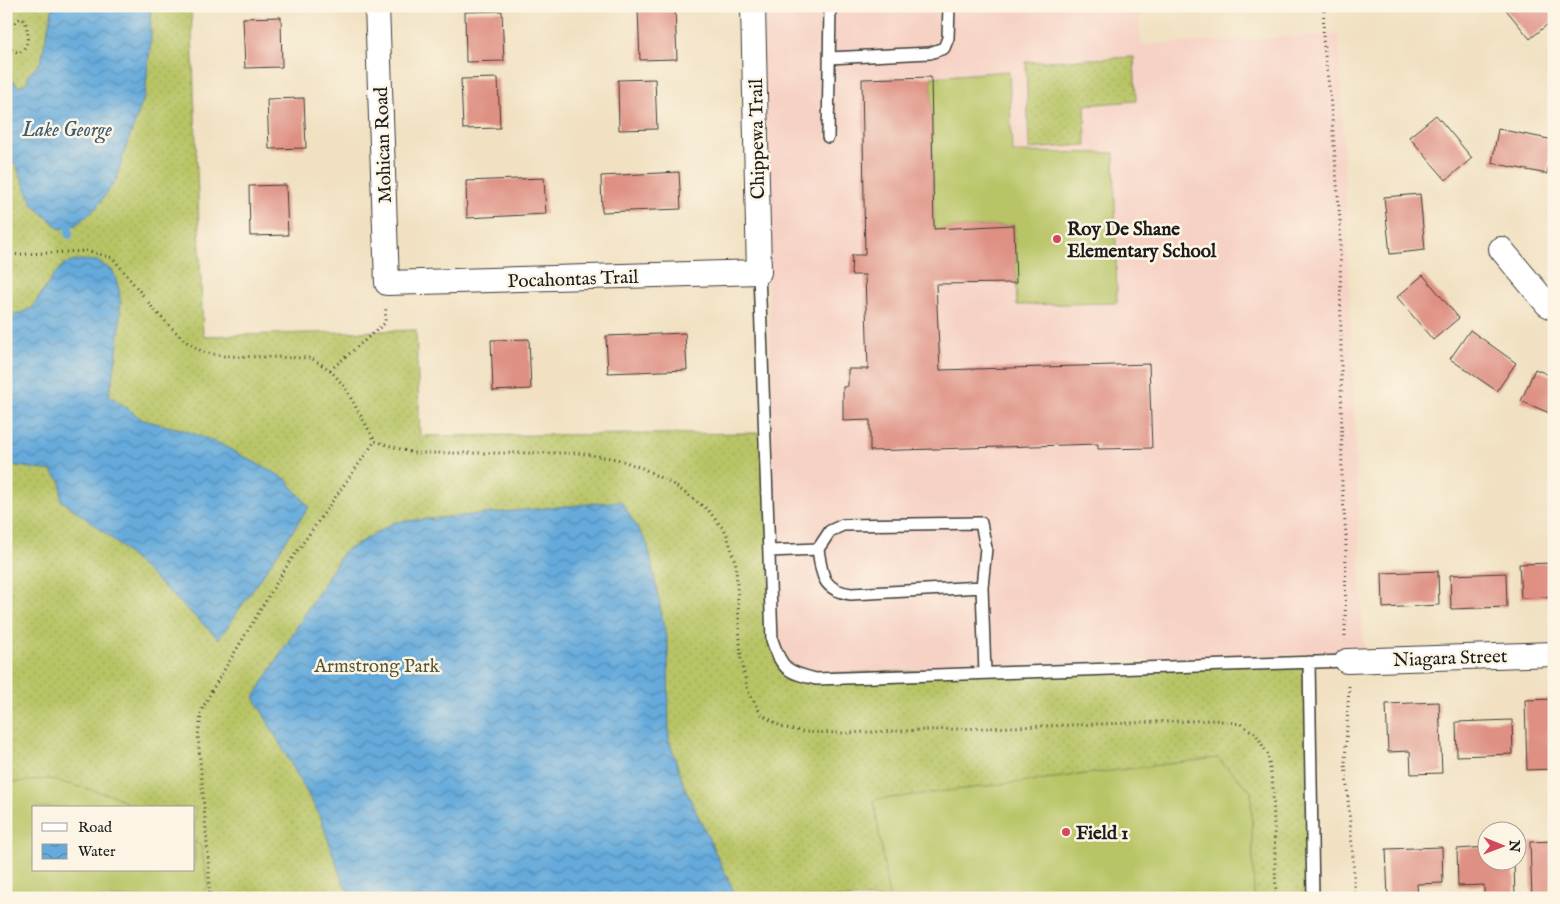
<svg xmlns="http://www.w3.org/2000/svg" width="1560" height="904" font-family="'IM FELL English',serif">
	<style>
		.built { fill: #f6d2c5 }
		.grass { fill: url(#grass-dots); stroke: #6a7040; fill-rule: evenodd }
		.pitch { fill: #b8c465; stroke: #6a7040 }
		.water { fill: url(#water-waves); stroke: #40637c }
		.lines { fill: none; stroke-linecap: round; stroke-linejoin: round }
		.stream { stroke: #65aadb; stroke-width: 8 }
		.building { fill: #de9083 }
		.lane-casing { stroke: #3c3a35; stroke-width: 14 }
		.street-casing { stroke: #3c3a35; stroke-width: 26 }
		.path { stroke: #3c3a35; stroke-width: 3; stroke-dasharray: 1 4; stroke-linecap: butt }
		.lane { stroke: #fff; stroke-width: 11 }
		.street { stroke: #fff; stroke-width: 24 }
		.poi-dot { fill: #d1495b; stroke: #fcf5e5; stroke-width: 2 }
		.labels { text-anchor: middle; stroke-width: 5; stroke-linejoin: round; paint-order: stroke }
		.street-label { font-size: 19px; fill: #1c1c1c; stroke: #fcf5e5 }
		.poi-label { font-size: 19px; font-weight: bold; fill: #1c1c1c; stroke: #fcf5e5; text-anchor: start }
		.park-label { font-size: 19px; fill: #535736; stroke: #fcf5e5 }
		.water-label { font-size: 20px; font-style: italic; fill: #3d5c72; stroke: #fcf5e5 }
	</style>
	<defs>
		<pattern id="grass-dots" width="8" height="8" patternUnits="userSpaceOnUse" patternTransform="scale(1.25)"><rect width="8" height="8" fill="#b8c465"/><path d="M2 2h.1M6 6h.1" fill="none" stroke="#9ea857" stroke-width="1.8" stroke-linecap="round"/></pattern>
		<pattern id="water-waves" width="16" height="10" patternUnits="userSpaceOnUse" patternTransform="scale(1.25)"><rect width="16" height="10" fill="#65aadb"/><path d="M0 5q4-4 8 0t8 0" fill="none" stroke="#528ab1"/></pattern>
	</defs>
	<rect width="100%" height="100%" fill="#fcf5e5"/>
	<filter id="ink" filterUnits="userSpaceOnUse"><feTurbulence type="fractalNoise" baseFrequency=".02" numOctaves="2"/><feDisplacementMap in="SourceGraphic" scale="10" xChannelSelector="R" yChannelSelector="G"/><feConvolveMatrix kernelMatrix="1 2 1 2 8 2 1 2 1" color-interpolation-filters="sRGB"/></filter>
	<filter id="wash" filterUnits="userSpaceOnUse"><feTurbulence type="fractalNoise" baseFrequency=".0096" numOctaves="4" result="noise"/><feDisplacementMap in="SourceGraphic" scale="20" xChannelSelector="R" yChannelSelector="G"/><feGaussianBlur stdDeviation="1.12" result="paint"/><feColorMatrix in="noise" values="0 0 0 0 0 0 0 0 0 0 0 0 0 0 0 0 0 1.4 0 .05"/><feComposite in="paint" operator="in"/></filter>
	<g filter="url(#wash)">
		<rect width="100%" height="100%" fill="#f1e1c2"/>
		<!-- built -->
		<path class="built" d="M812,6H1138L1142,45L1339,34L1364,651L818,674L788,662L778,643L761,9Z"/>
		<!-- grass -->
		<path class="grass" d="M6,6H191L203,336L416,330L420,436L765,433L772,640L796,674L1309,662L1313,898H6ZM34,808H194V870H34Z
			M1134,57L1136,101L1085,105L1086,145L1029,149L1026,62Z"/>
		<!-- pitch -->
		<path class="pitch" d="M1009,71L1012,152L1114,153L1117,303L1017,305L1014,225L934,229L931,77Z
			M1217,758L1251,791L1254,898H889L874,800Z
			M49,779L115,796L135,808H34V870H194V841L201,846L208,886L198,898H6V783Z"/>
		<!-- water -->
		<path class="water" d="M53,6H150L151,38L145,95L126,147L116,180L96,208L76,225L60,229L33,205L16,165L6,154V72L19,87L26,83L29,75L41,61Z
			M80,260L97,261L113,271C115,277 118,284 119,290C124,316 115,369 109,395L143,420L184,430L220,444L286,479L309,507L219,639L108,535L61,500V482L51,471L6,464V319L32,308L54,275L64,264Z
			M621,501L648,545L668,646L669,740L685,788L737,898H353L343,883L320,816L254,697L343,552L395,522Z"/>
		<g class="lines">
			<!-- stream -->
			<path class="stream" d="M69,227V235"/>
		</g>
		<g id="blocks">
			<!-- building -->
			<path class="building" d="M1503,6H1548L1554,14V19L1530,39Z
				M675,8L677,59L640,60L638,10Z
				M502,11L504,61L466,62L465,12Z
				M281,17L282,67L245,68L243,18Z
				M931,77L934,229L1014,225L1016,283L936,284L940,370L1149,364L1152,448L1098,449V444L870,451V420L843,421V387L848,386V369H868L865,275H851L852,255H865L862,79Z
				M498,78L500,128L463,129L461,79Z
				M655,79L657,129L619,130L618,80Z
				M304,98L306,148L269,149L267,99Z
				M1436,115L1472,158L1446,180L1409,137Z
				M1498,129L1554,140L1547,174L1492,163Z
				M679,172L681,209L602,212L601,176Z
				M544,178L546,214L467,218L466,181Z
				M286,185L288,235L250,236L249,186Z
				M1420,194L1425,250L1390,254L1384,197Z
				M1423,275L1459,318L1433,340L1397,297Z
				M1470,330L1516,363L1497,391L1450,359Z
				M685,333L687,370L608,373L606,336Z
				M529,339L531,389L493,391L491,340Z
				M1535,369L1554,377V415L1521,401Z
				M1554,563V597L1521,598L1519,564Z
				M1438,571L1439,605L1383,608L1382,573Z
				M1506,573L1507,607L1451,609L1450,575Z
				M1554,699V769L1527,770L1525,700Z
				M1439,702L1442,773L1411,774L1410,751L1388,752L1386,704Z
				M1512,720L1513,754L1457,756L1456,722Z
				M1554,841V898H1532L1530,842Z
				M1442,847L1443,883L1417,884L1418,898H1388L1386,849Z
				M1488,847V862H1514L1515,898H1484V885L1458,886L1457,849Z"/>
		</g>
	</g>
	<g filter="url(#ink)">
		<use href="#blocks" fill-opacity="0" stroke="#3c3a35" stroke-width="1"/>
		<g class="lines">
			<defs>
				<path id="lane" d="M829,58L930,53L944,48L948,38L949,6
					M828,137L830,6
					M759,272L772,640C782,669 786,672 816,679L1347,661
					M818,549L830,531L843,525L981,523L986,548L982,587
					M769,551L818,549C822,575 822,590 851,594L982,587L985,673
					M1309,662L1313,898"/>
				<path id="street" d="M377,6L387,283L759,272L753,6
					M1501,249L1547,304L1554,308
					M1347,661L1554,654"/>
			</defs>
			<!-- lane casing -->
			<use href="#lane" class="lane-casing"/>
			<!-- street casing -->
			<use href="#street" class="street-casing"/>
			<!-- path -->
			<path class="path" d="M1324,6L1323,39L1330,95L1340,221L1342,488L1346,535L1345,637
				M6,27L21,18L25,21C29,32 30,46 19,53L6,47
				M6,255L89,251L113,258L156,312L185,341L203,352L223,356L311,358L330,370L344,386L375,441L413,453H578L617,459L642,468L674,485L707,509L726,532L736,565L741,660L748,691L761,714L782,727L803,732L841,733L1215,720L1240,724L1256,734L1268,755L1273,788L1276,898
				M330,370L385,323L386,306
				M1349,686L1345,763L1353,858L1355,898
				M208,898L210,890L208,855L198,736L202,709L215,685L288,564L375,441"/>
			<!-- lane -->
			<use href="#lane" class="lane"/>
			<!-- street -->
			<use href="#street" class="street"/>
		</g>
	</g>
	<!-- markers -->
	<g class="poi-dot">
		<circle cx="1057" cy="239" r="5"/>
		<circle cx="1066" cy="832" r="5"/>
	</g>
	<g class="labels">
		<!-- street labels -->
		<g class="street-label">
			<text transform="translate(756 139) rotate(-91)" y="7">Chippewa Trail</text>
			<text transform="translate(382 145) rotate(-92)" y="7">Mohican Road</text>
			<text transform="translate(573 278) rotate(-2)" y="7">Pocahontas Trail</text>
			<text transform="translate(1450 657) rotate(-2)" y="7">Niagara Street</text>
		</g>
		<!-- poi labels -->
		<g class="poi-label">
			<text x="1067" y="235">Roy De Shane<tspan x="1067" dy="22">Elementary School</tspan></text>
			<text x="1076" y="839">Field 1</text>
		</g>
		<!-- park labels -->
		<g class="park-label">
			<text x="377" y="672">Armstrong Park</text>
		</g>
		<!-- water labels -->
		<g class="water-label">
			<text x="67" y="136">Lake George</text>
		</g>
	</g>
	<!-- margin -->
	<rect width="1560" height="904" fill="none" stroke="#fcf5e5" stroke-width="25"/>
	<!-- legend -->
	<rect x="32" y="806" width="162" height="65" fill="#fcf5e5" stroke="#a29e95"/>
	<rect x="42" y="823" width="25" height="8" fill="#ffffff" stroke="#a29e95"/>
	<text x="78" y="832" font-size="15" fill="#1c1c1c">Road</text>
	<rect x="42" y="844" width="25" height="15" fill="url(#water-waves)" stroke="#a29e95"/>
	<text x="78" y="856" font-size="15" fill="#1c1c1c">Water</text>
	<!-- north arrow -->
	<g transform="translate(1502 846) rotate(91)"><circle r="24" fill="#fcf5e5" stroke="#a29e95"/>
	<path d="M0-4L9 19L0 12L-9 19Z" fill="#d1495b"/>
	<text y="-8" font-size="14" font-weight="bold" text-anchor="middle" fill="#1c1c1c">N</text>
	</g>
</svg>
